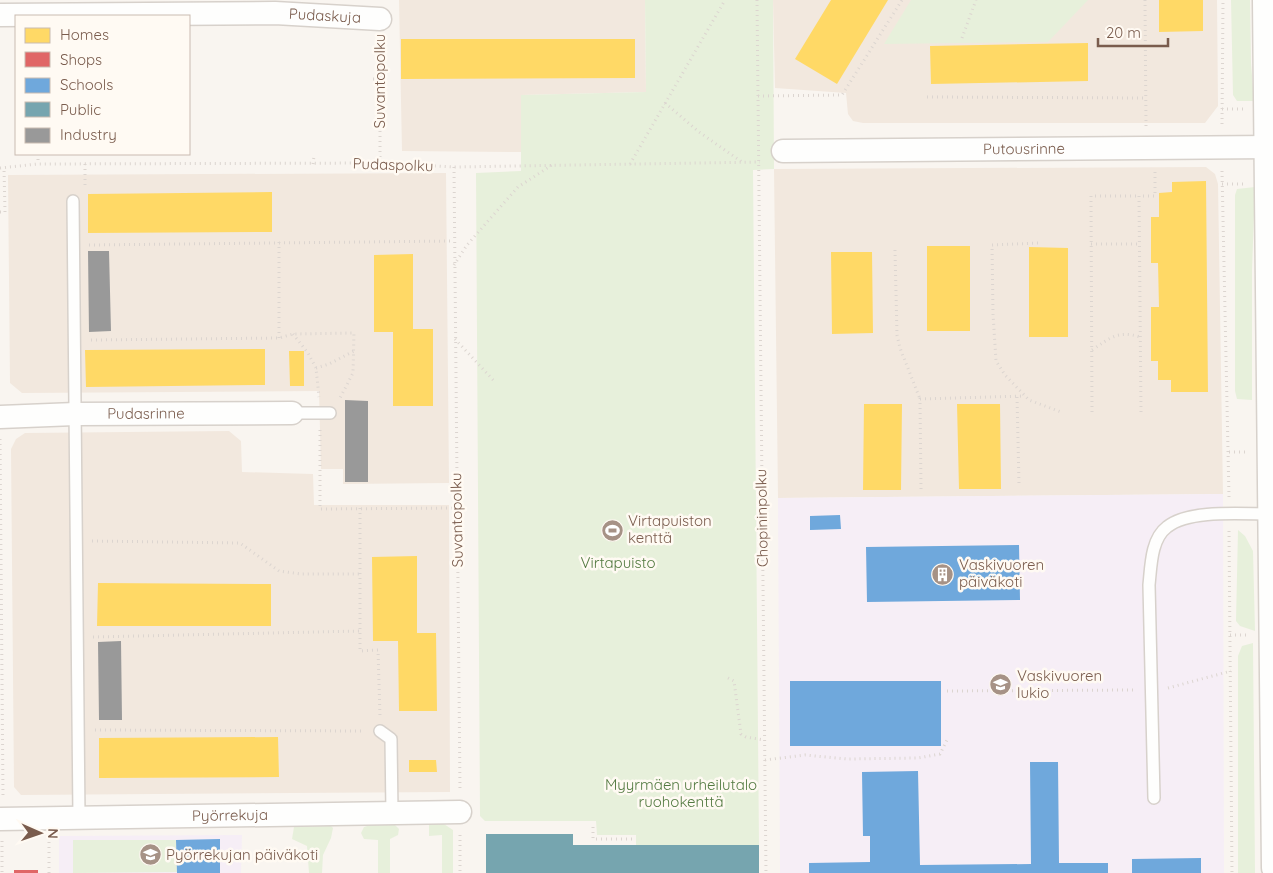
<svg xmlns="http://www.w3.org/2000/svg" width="1273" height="873" font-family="Quicksand,sans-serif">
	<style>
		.residential { fill: #f2e8de }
		.education { fill: #f6eef6 }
		.green { fill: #e7f0db }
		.homes { fill: #ffd966 }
		.shops { fill: #e06666 }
		.schools { fill: #6fa8dc }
		.public { fill: #76a5af }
		.industry { fill: #999 }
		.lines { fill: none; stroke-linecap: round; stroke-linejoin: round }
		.service-casing { stroke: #d7d1cb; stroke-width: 14 }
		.minor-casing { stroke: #d7d1cb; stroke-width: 25 }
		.path { stroke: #dcd5d0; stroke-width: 3; stroke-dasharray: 1 4; stroke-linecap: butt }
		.service { stroke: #fefefd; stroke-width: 11 }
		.minor { stroke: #fefefd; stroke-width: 22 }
		.labels { text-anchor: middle; stroke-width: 5; stroke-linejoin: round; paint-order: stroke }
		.street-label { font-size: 15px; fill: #7a5c4d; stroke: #fffaf3 }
		.poi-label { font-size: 15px; fill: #7a5c4d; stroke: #fffaf3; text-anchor: start }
		.park-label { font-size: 15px; fill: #537a41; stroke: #fffaf3 }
	</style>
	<rect width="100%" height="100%" fill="#f9f5f0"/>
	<!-- residential -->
	<path class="residential" d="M399,0H645L646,92L521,95V152L402,151Z
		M773,0H1217L1218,106L1205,123H863L853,121L848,114L846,93L775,88Z
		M1206,167L1215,174L1218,184L1223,494L778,498L774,169Z
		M446,173L449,483L343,484V469H321L319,391L22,393L10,383L8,175Z
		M229,431L241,441L242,472L313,474L314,505H449L450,792L21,795L14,787L11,449L16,439L25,433Z"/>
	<!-- education -->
	<path class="education" d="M1223,494L1224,873H780L778,498Z
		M242,835L241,873H59V836Z"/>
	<!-- green -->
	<path class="green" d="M645,0H773L774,169L753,170L759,845H636V835H597L596,821H485L480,816L476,173L521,171V95L646,92Z
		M911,0H1088L1048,42L884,44Z
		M1231,0H1250L1251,63L1254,101H1237L1233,95Z
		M1255,187L1252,270V400L1237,399L1235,391V195L1237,189Z
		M1238,530L1245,536L1253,551L1255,631L1240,626L1236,621Z
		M1253,643L1255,873H1238V656L1242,646Z
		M429,824H444L453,830V873H442V835L429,836Z
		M370,825H395L399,829L398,835L390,839V873H378V840L364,839L361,833L364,827Z
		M331,826L333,828L331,838L323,855L322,873H309L307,846L292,839L294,827Z
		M73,840H176L177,872L73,873Z"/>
	<!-- homes -->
	<path class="homes" d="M831,0H888L837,84L795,59Z
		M1159,0H1203V31L1159,32Z
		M401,39H635V78L401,79Z
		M1088,43V81L931,84L930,46Z
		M1206,181L1208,392H1171V380H1158V361H1151V307H1159L1158,263H1151V217H1159V193L1172,192V182Z
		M272,192V232L88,233V194Z
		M927,246H970V331H927Z
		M1029,247L1068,248V337H1029Z
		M831,252H872L873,333L832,334Z
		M413,254V329H433V406H393V332H374V255Z
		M265,349V385L86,387L85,350Z
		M289,351H304V386H290Z
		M864,404H902L901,490H863Z
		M957,404H1000L1001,489H959Z
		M417,556V633H436L437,711H399L398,641H373L372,557Z
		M98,583L271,584V626H97Z
		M278,737L279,777L99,778V738Z
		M409,760H436L437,772H409Z"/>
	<!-- shops -->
	<path class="shops" d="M14,870H38V873H14Z"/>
	<!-- schools -->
	<path class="schools" d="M840,515L841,529L810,530V516Z
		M1019,545L1020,600L867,602L866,547Z
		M790,681H941V746H790Z
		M1030,762H1058L1059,863H1108V873H809V863L870,862V836H863L862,772L918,771L920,865L1031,864Z
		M220,839V873H177L176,840Z
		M1201,858V873H1132V859Z"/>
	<!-- public -->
	<path class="public" d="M486,834H573V845H759V873H486Z"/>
	<!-- industry -->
	<path class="industry" d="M88,251H109L111,331L89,332Z
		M345,400L368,401V482H345Z
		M121,641L122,720H99L98,642Z"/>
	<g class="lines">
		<defs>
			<path id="service" d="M73,201L79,818
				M292,413H330
				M380,731L391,739L392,813
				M1154,798L1149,585C1151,566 1151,539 1167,527C1189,509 1243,514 1270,514"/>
			<g id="minor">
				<path d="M1264,0L1273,868"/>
				<path id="s1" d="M0,15L275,13L380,19"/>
				<path id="s2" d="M783,151L1273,147"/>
				<path id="s3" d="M0,417L75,414L292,413"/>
				<path id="s4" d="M0,819L460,812"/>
			</g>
		</defs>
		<!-- service casing -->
		<use href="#service" class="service-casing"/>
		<!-- minor casing -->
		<use href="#minor" class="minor-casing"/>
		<!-- path -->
		<path class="path" d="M757,0L766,873
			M1145,0L1146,126
			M962,38L976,0
			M380,41V163
			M373,79H380
			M758,96L842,95L902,0
			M927,97L1146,98
			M665,103L699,132L742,162
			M1222,109H1244
			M1222,124L1223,0
			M38,154V164
			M85,164V189
			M313,164L314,156
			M630,164L725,0
			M454,167L460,791
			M0,168L38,164L380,163L454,167L760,162
			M1222,171L1229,497
			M1222,184H1244
			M0,212H5L4,168
			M279,242V338
			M1038,243L992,245L993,314L996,361L1005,375L1029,400L1061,412
			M1091,244H1140
			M89,245L454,241
			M895,250L897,335L900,348L920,399
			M454,265L467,245L518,187L552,165
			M293,334L308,353L316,368L319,397
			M455,339L495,382
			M91,340L279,338L293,334L354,333L353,373L339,400
			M1092,350C1110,338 1118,330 1140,337
			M316,368L329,364L354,351
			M1017,397L1019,484
			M1092,412L1091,196H1139
			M1141,412L1139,196H1155V171
			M320,430V509L457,508
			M0,439L3,797
			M1229,452H1246
			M921,489L920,399L1025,396
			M360,508V651L378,650L380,716
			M1229,531L1232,873
			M92,541L240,543L279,571L301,574H360
			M1230,635H1247
			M93,637L360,631
			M728,678L734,681L741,734L746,737L764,740
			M1168,688L1231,671
			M947,691L1134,690
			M95,730L364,731
			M765,760L805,755L847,759L918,758L940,754L948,738
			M593,827V839H636
			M460,835V873
			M2,841V873
			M49,873V839"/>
		<!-- service -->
		<use href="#service" class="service"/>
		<!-- minor -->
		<use href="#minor" class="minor"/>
	</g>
	<!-- icons -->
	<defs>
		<symbol id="stadium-disc" viewBox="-11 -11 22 22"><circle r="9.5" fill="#a69286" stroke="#fffaf3"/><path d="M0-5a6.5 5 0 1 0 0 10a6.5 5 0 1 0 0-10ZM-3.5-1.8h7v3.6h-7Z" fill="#fff"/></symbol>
		<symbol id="building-disc" viewBox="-11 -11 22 22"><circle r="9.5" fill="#a69286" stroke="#fffaf3"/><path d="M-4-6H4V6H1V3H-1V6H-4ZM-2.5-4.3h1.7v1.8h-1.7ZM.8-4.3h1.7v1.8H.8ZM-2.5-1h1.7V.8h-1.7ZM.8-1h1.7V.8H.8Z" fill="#fff"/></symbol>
		<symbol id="school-disc" viewBox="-11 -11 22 22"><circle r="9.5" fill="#a69286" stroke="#fffaf3"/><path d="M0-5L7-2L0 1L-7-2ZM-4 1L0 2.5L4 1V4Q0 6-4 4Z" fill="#fff"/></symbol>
	</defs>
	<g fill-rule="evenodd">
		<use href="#stadium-disc" x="600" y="518" width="25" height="25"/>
		<use href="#building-disc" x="930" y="562" width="25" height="25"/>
		<use href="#school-disc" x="988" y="672" width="25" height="25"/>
		<use href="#school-disc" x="138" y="842" width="25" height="25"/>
	</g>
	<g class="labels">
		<!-- street labels -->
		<g class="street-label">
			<text dy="5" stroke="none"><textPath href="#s1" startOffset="325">Pudaskuja</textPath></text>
			<text transform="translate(380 81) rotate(-90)" y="5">Suvantopolku</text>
			<text dy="5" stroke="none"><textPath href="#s2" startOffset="241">Putousrinne</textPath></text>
			<text transform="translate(393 165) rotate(2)" y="5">Pudaspolku</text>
			<text dy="5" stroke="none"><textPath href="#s3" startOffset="146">Pudasrinne</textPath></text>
			<text transform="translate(762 518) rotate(-91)" y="5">Chopininpolku</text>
			<text transform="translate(457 520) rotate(-91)" y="5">Suvantopolku</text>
			<text dy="5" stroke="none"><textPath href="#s4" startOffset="230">Pyörrekuja</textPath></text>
		</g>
		<!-- poi labels -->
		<g class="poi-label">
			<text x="628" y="526">Virtapuiston<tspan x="628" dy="17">kenttä</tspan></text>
			<text x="959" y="570">Vaskivuoren<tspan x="959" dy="17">päiväkoti</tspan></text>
			<text x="1017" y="681">Vaskivuoren<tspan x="1017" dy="17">lukio</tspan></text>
			<text x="166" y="860">Pyörrekujan päiväkoti</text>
		</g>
		<!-- park labels -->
		<g class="park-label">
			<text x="618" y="568">Virtapuisto</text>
			<text x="681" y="790">Myyrmäen urheilutalo<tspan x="681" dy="17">ruohokenttä</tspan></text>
		</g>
	</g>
	<!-- legend -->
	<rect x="15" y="15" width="175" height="140" fill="#fffaf3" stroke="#cabbb1"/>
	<rect x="25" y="28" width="25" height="15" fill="#ffd966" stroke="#cabbb1"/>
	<text x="60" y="40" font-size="15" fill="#7a5c4d">Homes</text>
	<rect x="25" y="52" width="25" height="15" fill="#e06666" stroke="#cabbb1"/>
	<text x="60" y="65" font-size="15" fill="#7a5c4d">Shops</text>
	<rect x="25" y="78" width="25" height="15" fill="#6fa8dc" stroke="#cabbb1"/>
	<text x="60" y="90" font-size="15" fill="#7a5c4d">Schools</text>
	<rect x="25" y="102" width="25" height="15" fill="#76a5af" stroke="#cabbb1"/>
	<text x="60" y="115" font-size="15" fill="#7a5c4d">Public</text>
	<rect x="25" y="128" width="25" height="15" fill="#999999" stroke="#cabbb1"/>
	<text x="60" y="140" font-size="15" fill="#7a5c4d">Industry</text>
	<!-- north arrow -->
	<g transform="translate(40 833) rotate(92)" stroke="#fffaf3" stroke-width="4" paint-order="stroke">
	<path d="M0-4L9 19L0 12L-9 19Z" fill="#7a5c4d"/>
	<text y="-8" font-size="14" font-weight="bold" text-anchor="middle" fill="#7a5c4d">N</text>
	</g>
	<!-- scale -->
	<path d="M1098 38v8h70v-8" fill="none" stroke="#7a5c4d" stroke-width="2.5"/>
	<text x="1106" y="38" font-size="15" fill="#7a5c4d" stroke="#fffaf3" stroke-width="4" paint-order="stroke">20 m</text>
</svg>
